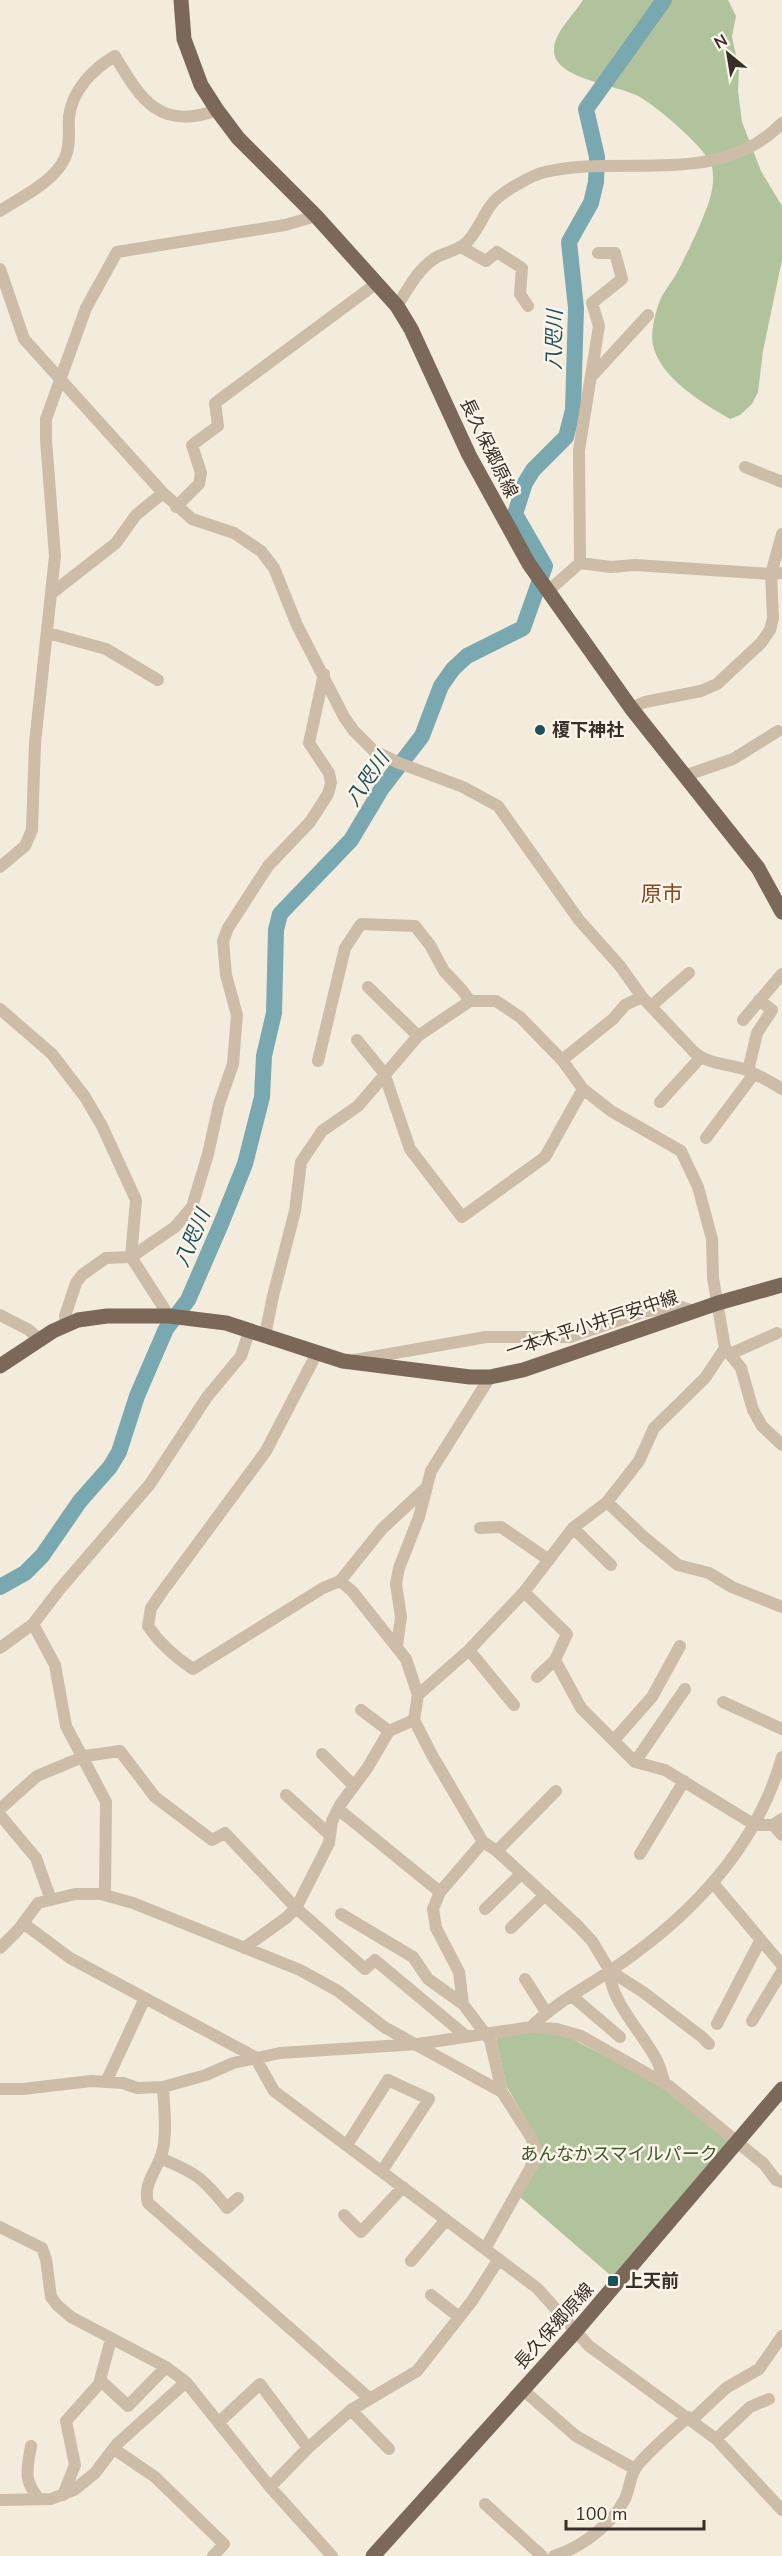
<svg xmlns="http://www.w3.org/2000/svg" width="782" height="2556" font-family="'Nunito Sans','Noto Sans JP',sans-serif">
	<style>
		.green { fill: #b1c39c }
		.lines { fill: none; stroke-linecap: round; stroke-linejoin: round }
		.river { stroke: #7aa8b1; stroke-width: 16 }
		.minor { stroke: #ccbca8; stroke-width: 12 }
		.major { stroke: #7b6859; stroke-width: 15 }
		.poi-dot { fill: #1c505b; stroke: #faf4e9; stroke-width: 2 }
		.labels { text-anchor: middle; stroke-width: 5; stroke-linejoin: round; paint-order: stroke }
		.street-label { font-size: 18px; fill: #382f28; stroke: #faf4e9 }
		.poi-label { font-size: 18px; font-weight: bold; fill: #382f28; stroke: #faf4e9; text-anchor: start }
		.park-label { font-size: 18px; fill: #42572b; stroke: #faf4e9 }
		.water-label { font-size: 20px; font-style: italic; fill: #1c505b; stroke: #faf4e9 }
		.quarter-label { font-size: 21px; fill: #8a451e; stroke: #faf4e9 }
	</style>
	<rect width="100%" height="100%" fill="#f3ebdc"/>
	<!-- green -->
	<path class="green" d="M583,0H728L736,16L732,37L739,68L738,91L742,122L761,171L782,206V260L763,351L758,392L752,404L740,415L730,419C704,404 660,378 653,345C650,332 656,308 662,296C667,287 674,279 679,269C687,253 695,237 702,220C709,203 716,186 712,167C709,150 654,104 638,96C619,85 553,79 554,50C554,32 574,15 583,0Z
		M531,2031L567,2036L650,2080L680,2098L733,2143L616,2280L520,2197L537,2168L540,2158L537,2138L507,2087L496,2040L498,2035Z"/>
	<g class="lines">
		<!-- river -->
		<path class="river" d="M0,1587L25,1573L42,1556L80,1501L110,1467L119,1452L137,1396L156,1352L166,1329L188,1300L221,1224L245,1164L262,1097L264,1056L274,1013L276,930L280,914L351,840L382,788L422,736L441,686L453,669L467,656L523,628L545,566L515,514L525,483L533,470L566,437L573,410L576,308L569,242L591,203L596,182L597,157L586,109L664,0"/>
		<!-- minor -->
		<path class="minor" d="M0,211C21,197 54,182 65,158C71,145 68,131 69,117C72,90 93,69 115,56C141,100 160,131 217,110
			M461,247L486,261L497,252L522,268L520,294L528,306
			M0,269L24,339L163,493L192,519L234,533L261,551L274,568L297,625L344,717L354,731L374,751L399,763L463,787L498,806L579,920L620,966L642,997L694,1052C707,1064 728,1064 744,1069C758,1075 770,1081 782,1089
			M397,306C408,289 419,267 437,257C447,252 458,250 466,243C477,233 482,217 491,205C499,193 532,175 545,172C623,154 720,188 782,123
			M592,376L648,315
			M745,467L782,482
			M176,507L199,484L201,473L192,445L218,426L215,403L377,283
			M580,563L579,450L599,326L592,303L622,279L615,253H598
			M548,591L580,563L611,567L635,565L771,574L782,573
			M52,593L116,543L136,515L163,493
			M48,633L106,649L158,680
			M631,708L645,702L701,691L717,684L761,643L770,630L773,618L771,574L782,534
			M684,776L733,759L778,731
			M0,867L25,846L32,830L35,743L55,556L46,440V419L86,308L117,252L285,225L316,216
			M368,987L418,1036
			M651,1006L689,973
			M0,1009L52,1054L85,1097L102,1126L136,1200L131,1257L169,1316
			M743,1020L782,974
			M357,1040L384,1073L410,1149L462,1217L545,1157L583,1089
			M562,1060L613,1019L625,1005L642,997
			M318,1061L345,948L361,924L415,926L430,945L444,971L462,990L470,1001
			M748,1071L757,1033L772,1010L759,1000
			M660,1102L700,1058
			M706,1138L754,1074
			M0,1315L29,1330L39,1339
			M66,1325L65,1316L76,1283L82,1275L106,1258L131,1257L175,1227L192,1207L208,1154L219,1104L233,1064L237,1015L226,975L223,941L228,928L268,866L310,822L328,794L331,783L329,773L309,743L324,674
			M265,1335L273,1296L295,1211L301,1162L322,1131L358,1106L418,1036L470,1001H496L520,1017L562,1060L583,1089L611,1111L681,1151L698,1187L712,1239L713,1278L725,1348L741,1368L753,1410L762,1426L782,1445
			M317,1353L266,1451L162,1592L151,1608L148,1626C160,1644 175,1657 193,1669L323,1588L340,1581L352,1591L406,1659L418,1695L414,1720L432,1755L483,1842L497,1851L578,1926L592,1941L610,1971L643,1992L702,2037L709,2044
			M730,1354L777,1333
			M355,1360L486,1337H570L643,1312L678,1306L694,1311
			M607,1502L645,1538L678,1565L709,1573L732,1587L782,1607
			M480,1528L501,1527L549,1560
			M573,1528L611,1565
			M340,1581L382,1529L427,1487
			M524,1592L567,1634L555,1660L537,1677
			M33,1624L55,1665L66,1726L106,1802L105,1895
			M397,1645L401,1617L396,1584L399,1568L419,1517L431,1471L490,1377
			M0,1648L33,1624L59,1590L150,1484L207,1397L241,1356L250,1329
			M469,1650L514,1705
			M555,1660L581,1708L635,1762L665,1770L755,1825H773L782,1819
			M418,1695L469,1650L524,1592L573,1528L607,1502L639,1461L654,1428L705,1378L725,1348
			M723,1702L782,1729
			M361,1710L389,1731
			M614,1740L652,1697L680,1646
			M322,1754L354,1786
			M635,1762L685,1689
			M286,1795L330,1835
			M0,1809L37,1776L85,1756L120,1751L155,1797L212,1840L225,1833L296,1908L365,1969L375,1960L466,2036
			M338,1809L440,1892
			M0,1815L36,1858L51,1900
			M773,1825L782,1835
			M483,1842L440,1892L433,1909L436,1928L459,1972L463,2004L490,2040L502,2092L531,2137L536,2151L531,2167L485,2249
			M497,1851L556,1791
			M640,1854L684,1781
			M713,1883L782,1965
			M485,1909L521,1874
			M341,1914L413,1957L428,1979L463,2004
			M23,1923L70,1958L255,2057L274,2091L537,2288L589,2346L716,2439L782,2510
			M511,1928L545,1895
			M0,1948L18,1930L38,1903L75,1894H101L133,1903L300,1970L338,1991L384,2027L502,2092
			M244,1948L286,1918L296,1908L329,1843L332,1821L340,1805L368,1767L389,1731L414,1720
			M610,1971C609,1999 642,2033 655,2057C660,2065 662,2075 665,2084
			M525,1979L546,2012
			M572,1996L620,2037
			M752,2021L782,1971
			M717,2024L760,1941
			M531,2027C554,2004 583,1989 610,1971C688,1919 756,1850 782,1757
			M106,2082L145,1998
			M163,2087C164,2106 167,2130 163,2149C159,2169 142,2183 148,2203L369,2398
			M0,2089H23L91,2081L123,2083L137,2088L163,2087L206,2075L233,2063L280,2053L418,2044L531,2027L557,2029L581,2036L669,2086L764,2164L776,2180L782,2182
			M347,2145L388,2080L429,2099L382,2171
			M160,2158C196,2173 202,2177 227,2208L238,2198
			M344,2215L361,2232L403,2187
			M0,2227L42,2248L46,2259L51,2297L57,2305L71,2317L166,2367L186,2382L270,2487L332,2556
			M411,2261L446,2220
			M431,2295L459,2317
			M100,2380L128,2406L166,2367
			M523,2390L576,2436L635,2469
			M351,2410L389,2449
			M692,2420L726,2388L759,2369L782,2336
			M219,2422L260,2384L308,2448
			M716,2439L750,2407L769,2399
			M31,2446C27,2470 23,2480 39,2499
			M114,2449L155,2477L224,2544L213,2556
			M270,2487L308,2448L351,2410L417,2371L472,2301L499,2259
			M63,2495L75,2465L66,2421L99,2384L111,2339
			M0,2500L51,2499L74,2490L95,2473L117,2444L186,2382
			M485,2504L542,2556
			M554,2556C580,2548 612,2525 625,2499C629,2490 630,2478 635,2469C643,2456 676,2428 688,2417"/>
		<!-- major -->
		<path class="major" d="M181,0L184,39L201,85L217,110L238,138L316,216L397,306L411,329L469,455L529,564L631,708L758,868L782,912
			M0,1366L53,1331L78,1320L107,1316H169L226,1323L343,1361L470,1377H490L523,1370L718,1303L782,1285
			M373,2556L575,2332L782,2089"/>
	</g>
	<!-- markers -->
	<g class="poi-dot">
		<circle cx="540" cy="730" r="6"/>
		<rect x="607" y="2275" width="12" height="12" rx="3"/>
	</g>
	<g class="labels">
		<!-- street labels -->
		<g class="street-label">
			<text transform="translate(489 448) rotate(64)" y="6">長久保郷原線</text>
			<text transform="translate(592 1324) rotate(-18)" y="6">一本木平小井戸安中線</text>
			<text transform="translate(554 2326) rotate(-48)" y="6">長久保郷原線</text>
		</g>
		<!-- poi labels -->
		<g class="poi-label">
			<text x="552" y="736">榎下神社</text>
			<text x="625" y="2287">上天前</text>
		</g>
		<!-- park labels -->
		<g class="park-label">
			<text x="619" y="2160">あんなかスマイルパーク</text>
		</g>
		<!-- water labels -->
		<g class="water-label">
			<text transform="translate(554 340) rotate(-89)" y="7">八咫川</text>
			<text transform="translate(367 779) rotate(-56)" y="7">八咫川</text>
			<text transform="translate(192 1238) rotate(-67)" y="7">八咫川</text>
		</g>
		<!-- quarter labels -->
		<g class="quarter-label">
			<text x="662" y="901">原市</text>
		</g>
	</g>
	<!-- north arrow -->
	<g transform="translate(728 54) rotate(330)" stroke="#faf4e9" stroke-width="4.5" paint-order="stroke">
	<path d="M0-4.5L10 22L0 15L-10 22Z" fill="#382f28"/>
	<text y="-9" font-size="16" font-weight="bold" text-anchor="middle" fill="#382f28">N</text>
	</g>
	<!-- scale -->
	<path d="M566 2520v9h138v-9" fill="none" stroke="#382f28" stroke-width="3"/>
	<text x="575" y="2520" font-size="18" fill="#382f28" stroke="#faf4e9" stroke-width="4.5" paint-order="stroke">100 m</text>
</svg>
